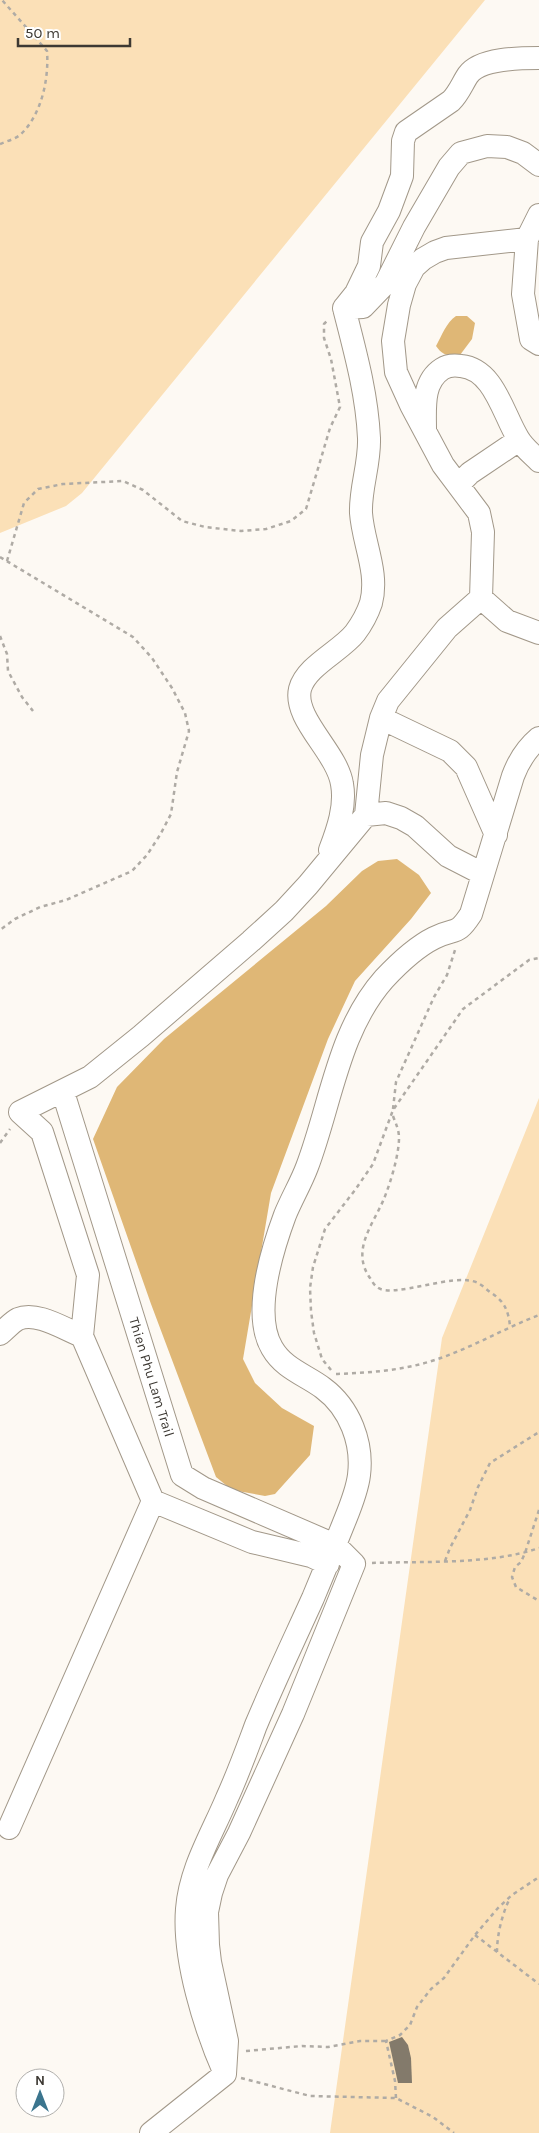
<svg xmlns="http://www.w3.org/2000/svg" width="539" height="2133" font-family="Karla,sans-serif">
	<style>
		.green { fill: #fbe0b7 }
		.water { fill: #dfb776 }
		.building { fill: #837a6b }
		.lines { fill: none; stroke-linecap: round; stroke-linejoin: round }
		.minor-casing { stroke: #a29889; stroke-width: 24 }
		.path { stroke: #afaba5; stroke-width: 2.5; stroke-dasharray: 4 4; stroke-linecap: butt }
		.minor { stroke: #fff; stroke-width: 22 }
		.labels { text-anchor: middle; stroke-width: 5; stroke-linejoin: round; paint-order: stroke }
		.street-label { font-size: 14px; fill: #3d3933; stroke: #fff }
	</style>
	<rect width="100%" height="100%" fill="#fdf9f3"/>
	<!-- green -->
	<path class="green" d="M0,0H485L82,493L66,506L0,533Z
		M539,1098V2133H330L442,1338Z"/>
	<!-- water -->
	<path class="water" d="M456,316H467L475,323L472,339L460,355C448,356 443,356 436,346C442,335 446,323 456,316Z
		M397,859L419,875L431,893L411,919L355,981L328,1039L271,1193L243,1359L255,1383L282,1408L314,1426L310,1455L275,1494L265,1496L232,1490L216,1477L151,1304L93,1139L117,1087L164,1039L326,906L362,871L378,861Z"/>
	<!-- building -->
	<path class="building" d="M402,2037L408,2045L411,2058L412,2083H398L389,2042Z"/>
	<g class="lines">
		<defs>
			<path id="minor" d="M539,215L527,239L523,294L531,339L539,344
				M344,308L356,293L369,266L372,242L389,211L402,176L403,141L406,132L451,101C459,93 462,84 468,75C480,58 520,58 539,58
				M344,308L363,307L386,283L414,227L449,167L461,153L487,146L507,147L523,153L539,165
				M425,429C425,408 422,382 442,369C448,365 454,365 461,366C494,369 503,414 518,438C523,447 532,454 539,461
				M458,485L470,473L519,440
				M481,598L507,621L539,633
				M381,718L450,751L466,767L496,835
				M366,815L386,813L401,818L415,826L448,856L483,874
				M330,850C338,829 346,806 342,784C337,752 293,719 300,689C306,666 341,651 355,633C361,625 368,612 371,603C379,572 363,543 361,513C360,488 370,464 369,438C367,394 355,351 344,308
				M63,1092L182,1475L203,1488L335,1545L354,1564L293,1714L239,1833L217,1875L211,1893L207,1912L208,1945L210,1962L227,2041L225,2074L151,2133
				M0,1334C5,1330 12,1322 18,1319C37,1311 64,1329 82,1336L153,1501L252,1542L311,1556L328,1564
				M82,1336L88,1275L42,1132L20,1112L90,1077L141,1036L251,941L284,911L308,885L366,815L372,755L381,718L388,701L447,628L481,598L483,532L479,513L443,465L411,405L396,372L393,341L399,305L405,284L414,267L423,259L435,252L446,248L527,239
				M9,1828L153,1501
				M225,2074C205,2029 183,1959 187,1909C190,1869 212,1834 227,1798C238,1774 247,1749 256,1725C274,1682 294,1640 313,1598C323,1574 333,1550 343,1525C349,1510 357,1492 359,1475C363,1443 350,1408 323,1388C306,1375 284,1369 272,1348C252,1314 272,1250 285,1215C292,1198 301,1183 307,1167C331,1104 338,1031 384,979C398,964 416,947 434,938C456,927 456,937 471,914L513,776C519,760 526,749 539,738"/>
		</defs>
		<!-- minor casing -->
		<use href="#minor" class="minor-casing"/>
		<!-- path -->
		<path class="path" d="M0,144C7,141 16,139 21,134C42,114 49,78 47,51L2,0
			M0,557L133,637L152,658L172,688L185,713L189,731L177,772L171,814L160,835L147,855L132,871L66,900L40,907L15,919L0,930
			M7,561L24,503L38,489L63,484L123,481L143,490L182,521L205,527L241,531L266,529L291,521L306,509L330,428L340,407L331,359L324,338V324L328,320
			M0,636L7,654L8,671L22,697L33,711
			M393,1109L396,1082L434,997L447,975L455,950
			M393,1116C396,1124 399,1130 399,1138C399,1155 390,1185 383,1201C372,1226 351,1251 370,1278C372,1281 374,1285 377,1287C392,1300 455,1271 478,1283C482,1285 486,1289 490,1292C504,1301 508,1309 510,1326
			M0,1143L10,1129
			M331,1370L322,1359L314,1333L311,1311L310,1288L313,1267L325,1229L355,1190L373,1164L393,1110L463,1009L529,960L539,958
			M336,1374C365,1373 394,1371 421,1364C461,1354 500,1330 539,1315
			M539,1510L525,1553L521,1562L515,1567L512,1577L516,1587L539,1601
			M445,1561L450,1548L470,1510L478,1487L490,1463L539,1432
			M372,1563C423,1561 490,1565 539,1548
			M475,1935L539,1984
			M497,1952C497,1935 502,1914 510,1898
			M246,2051L302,2046L328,2047L360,2041H386
			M241,2078L310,2096L396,2098L433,2117L454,2133
			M396,2098L395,2081L386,2041L400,2035L410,2025L417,2007L431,1989L444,1978L475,1935L498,1908L512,1895L539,1877"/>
		<!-- minor -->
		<use href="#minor" class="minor"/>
	</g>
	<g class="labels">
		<!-- street labels -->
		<g class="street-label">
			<text transform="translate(152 1377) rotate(73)" y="5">Thien Phu Lam Trail</text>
		</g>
	</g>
	<!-- north arrow -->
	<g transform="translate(40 2093)"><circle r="24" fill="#ffffff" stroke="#b1b0ad"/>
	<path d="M0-4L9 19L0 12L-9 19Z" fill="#3b758e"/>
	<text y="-8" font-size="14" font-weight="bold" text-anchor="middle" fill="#3d3933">N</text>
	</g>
	<!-- scale -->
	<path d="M18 38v8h112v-8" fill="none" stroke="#3d3933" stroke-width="2.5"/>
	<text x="25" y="38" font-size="15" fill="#3d3933" stroke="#ffffff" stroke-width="4" paint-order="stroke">50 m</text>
</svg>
